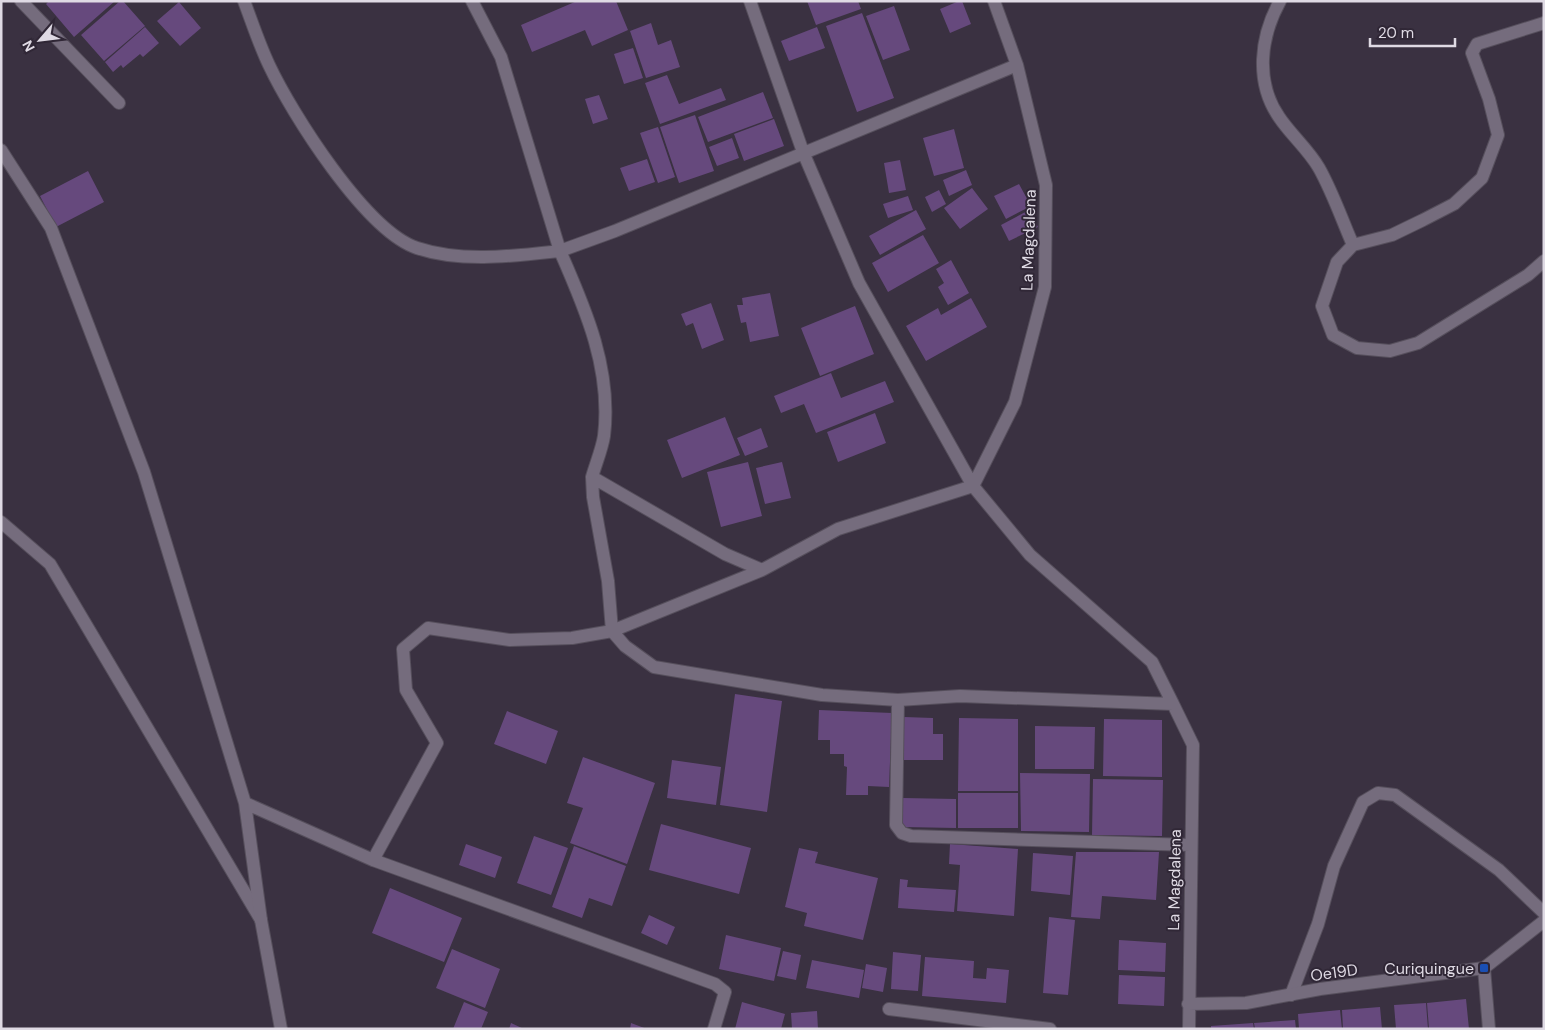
<svg xmlns="http://www.w3.org/2000/svg" width="1545" height="1030" font-family="'DM Sans',sans-serif">
	<style>
		.building { fill: #66497d }
		.lines { fill: none; stroke-linecap: round; stroke-linejoin: round }
		.service-casing { stroke: #564f5c; stroke-width: 14 }
		.minor-casing { stroke: #564f5c; stroke-width: 14 }
		.service { stroke: #756c7d; stroke-width: 12 }
		.minor { stroke: #756c7d; stroke-width: 12 }
		.transit-dot { fill: #1a4fb4; stroke: #302736; stroke-width: 2 }
		.labels { text-anchor: middle; stroke-width: 4; stroke-linejoin: round; paint-order: stroke }
		.street-label { font-size: 16px; fill: #dfdae4; stroke: #302736 }
		.poi-label { font-size: 16px; fill: #dfdae4; stroke: #302736; text-anchor: end }
	</style>
	<rect width="100%" height="100%" fill="#3a3141"/>
	<!-- building -->
	<path class="building" d="M49,1H115L74,37L46,4Z
		M120,1H123L145,26L104,61L81,35Z
		M577,1H616L628,30L592,46L585,30L532,52L521,25Z
		M807,1H858L861,9L816,25Z
		M959,1H962L971,24L950,33L940,9Z
		M179,2L201,28L180,46L157,21Z
		M894,6L910,50L883,60L866,16Z
		M862,13L894,98L857,112L826,26Z
		M651,23L658,45L671,40L680,67L646,78L630,31Z
		M145,27L159,43L143,57L140,54L123,68L121,65L113,72L105,62Z
		M817,27L825,48L789,61L781,41Z
		M633,48L643,78L624,84L614,54Z
		M667,75L679,104L721,88L726,100L660,124L645,83Z
		M763,92L773,118L708,142L698,117Z
		M599,95L608,119L593,124L585,99Z
		M695,115L714,171L679,183L660,127Z
		M774,119L784,146L744,161L734,134Z
		M658,127L675,177L658,183L640,133Z
		M954,129L964,168L934,176L923,138Z
		M732,138L739,158L717,166L709,147Z
		M647,159L655,182L629,191L620,168Z
		M900,160L906,190L889,193L884,163Z
		M966,170L972,185L949,196L943,180Z
		M88,171L104,202L56,227L40,196Z
		M1019,184L1031,206L1006,219L994,196Z
		M972,188L988,209L960,229L944,208Z
		M939,190L946,204L932,212L925,197Z
		M908,196L913,210L888,218L883,204Z
		M916,210L926,229L880,255L869,236Z
		M1029,210L1038,227L1009,241L1001,225Z
		M923,235L939,263L888,292L872,263Z
		M951,260L969,293L948,305L938,287L944,283L936,269Z
		M770,293L779,336L750,342L746,322L741,323L737,305H743L742,298Z
		M971,298L987,327L926,361L906,326L938,308L941,315Z
		M711,303L724,340L702,349L693,323L686,326L681,314Z
		M855,306L874,354L820,376L801,328Z
		M831,373L841,398L885,381L894,402L816,433L804,404L781,413L774,396Z
		M875,413L886,443L838,462L827,432Z
		M725,417L740,455L682,478L667,440Z
		M761,428L768,447L745,456L737,438Z
		M748,462L762,516L721,527L707,472Z
		M782,462L791,498L765,504L756,468Z
		M735,694L782,701L767,812L720,805Z
		M819,710L892,713L889,787L868,786V795H846L847,767L844,766V754H830V740H818Z
		M507,711L558,731L546,764L494,744Z
		M904,717L933,718V734H943V760H903Z
		M959,718L1018,719V791H958Z
		M1104,719L1162,720V777L1103,776Z
		M1035,726L1095,727L1094,769H1035Z
		M583,757L655,783L627,864L570,843L583,808L567,803Z
		M672,760L721,767L716,805L667,798Z
		M1020,773L1090,774L1089,832L1021,831Z
		M1093,779L1163,780L1162,836L1092,835Z
		M958,793H1018V828H958Z
		M903,798L956,799V828L903,827Z
		M661,824L751,848L739,894L649,870Z
		M534,836L568,848L551,895L517,883Z
		M466,844L502,857L495,878L459,865Z
		M950,844L1018,849L1014,916L957,911L960,865L949,864Z
		M574,846L626,866L612,906L589,898L582,918L552,907Z
		M799,848L818,852L815,863L878,878L863,940L804,926L807,913L785,907Z
		M1076,852H1159L1156,900L1102,896L1100,919L1071,917Z
		M1033,853L1073,856L1070,895L1031,891Z
		M900,879L908,880L907,887L956,890L954,912L898,908Z
		M390,888L462,918L444,962L372,933Z
		M649,915L675,927L667,945L641,933Z
		M1049,917L1075,920L1068,995L1043,993Z
		M726,935L781,948L774,981L719,969Z
		M1119,940L1166,943L1165,972L1118,970Z
		M452,949L500,969L485,1008L436,988Z
		M783,951L801,955L796,980L777,976Z
		M893,952L921,955L918,991L891,989Z
		M925,957L974,961L973,978L986,979L987,968L1009,970L1006,1003L922,996Z
		M812,960L864,970L859,998L806,988Z
		M866,964L887,968L883,992L862,988Z
		M1119,975L1165,977L1164,1006L1118,1004Z
		M1466,999L1469,1029H1429L1427,1003Z
		M464,1002L488,1012L481,1029H453Z
		M742,1002L785,1014L781,1029H735Z
		M1426,1003L1428,1029H1396L1394,1005Z
		M1380,1007L1382,1029H1343L1342,1010Z
		M1340,1010L1342,1029H1299L1298,1014Z
		M817,1011L818,1029H792L791,1013Z
		M1295,1020L1296,1029H1255L1254,1023Z
		M511,1023L524,1029H509Z
		M631,1023L647,1029H630Z
		M1253,1023L1254,1029H1211V1026Z"/>
	<g class="lines">
		<defs>
			<path id="service" d="M1280,1C1260,37 1255,82 1279,117C1291,135 1308,149 1319,168C1333,193 1342,220 1353,245L1337,262L1322,306L1333,335L1357,348L1390,351L1418,343L1528,275L1544,261
				M1353,245L1392,235L1423,220L1454,204L1482,178L1498,135L1489,99L1472,53L1477,44L1544,23
				M1,522L50,564L261,920
				M1291,995L1318,924L1334,866L1363,802L1378,793L1395,795L1499,870L1544,913"/>
			<path id="minor" d="M21,1L119,103
				M244,1C252,22 259,44 269,65C292,114 366,231 417,248C462,263 514,256 560,251C586,310 612,370 604,436C602,449 596,463 592,477
				M472,1L501,57L560,251L615,231L1017,65
				M750,1L803,152L859,283L973,486L1030,555L1152,662L1173,704
				M1,150L51,228L144,472L245,803L261,920L281,1029
				M762,570L838,529L973,486L1015,402L1045,287L1046,185L1017,65L994,1
				M898,700L896,825L902,833L911,836L1190,845
				M245,803L373,860L715,984L725,992L714,1029
				M373,860L437,743L406,690L403,649L428,628L510,640L572,638L612,631L762,570L725,554L592,477L593,497L608,581L612,631L625,646L654,667L822,695L898,700L960,696L1173,704L1193,745L1189,1029
				M1484,968L1489,1029
				M1188,1004L1246,1003L1320,989L1484,968L1544,921
				M889,1009L1050,1029"/>
		</defs>
		<!-- service casing -->
		<use href="#service" class="service-casing"/>
		<!-- minor casing -->
		<use href="#minor" class="minor-casing"/>
		<!-- service -->
		<use href="#service" class="service"/>
		<!-- minor -->
		<use href="#minor" class="minor"/>
	</g>
	<!-- markers -->
	<rect class="transit-dot" x="1479" y="963" width="10" height="10" rx="2.5"/>
	<g class="labels">
		<!-- street labels -->
		<g class="street-label">
			<text transform="translate(1028 240) rotate(-88)" y="6">La Magdalena</text>
			<text transform="translate(1174 880) rotate(-89)" y="6">La Magdalena</text>
			<text transform="translate(1334 972) rotate(-8)" y="6">Oe19D</text>
		</g>
		<!-- poi labels -->
		<g class="poi-label">
			<text x="1474" y="974">Curiquingue</text>
		</g>
	</g>
	<!-- border -->
	<rect width="1545" height="1030" fill="none" stroke="#dfdae4" stroke-width="5"/>
	<!-- north arrow -->
	<g transform="translate(40 40) rotate(242)" stroke="#302736" stroke-width="4" paint-order="stroke">
	<path d="M0-4L9 19L0 12L-9 19Z" fill="#dfdae4"/>
	<text y="-8" font-size="14" font-weight="bold" text-anchor="middle" fill="#dfdae4">N</text>
	</g>
	<!-- scale -->
	<path d="M1370 38v8h85v-8" fill="none" stroke="#dfdae4" stroke-width="2.5"/>
	<text x="1378" y="38" font-size="15" fill="#dfdae4" stroke="#302736" stroke-width="4" paint-order="stroke">20 m</text>
</svg>
